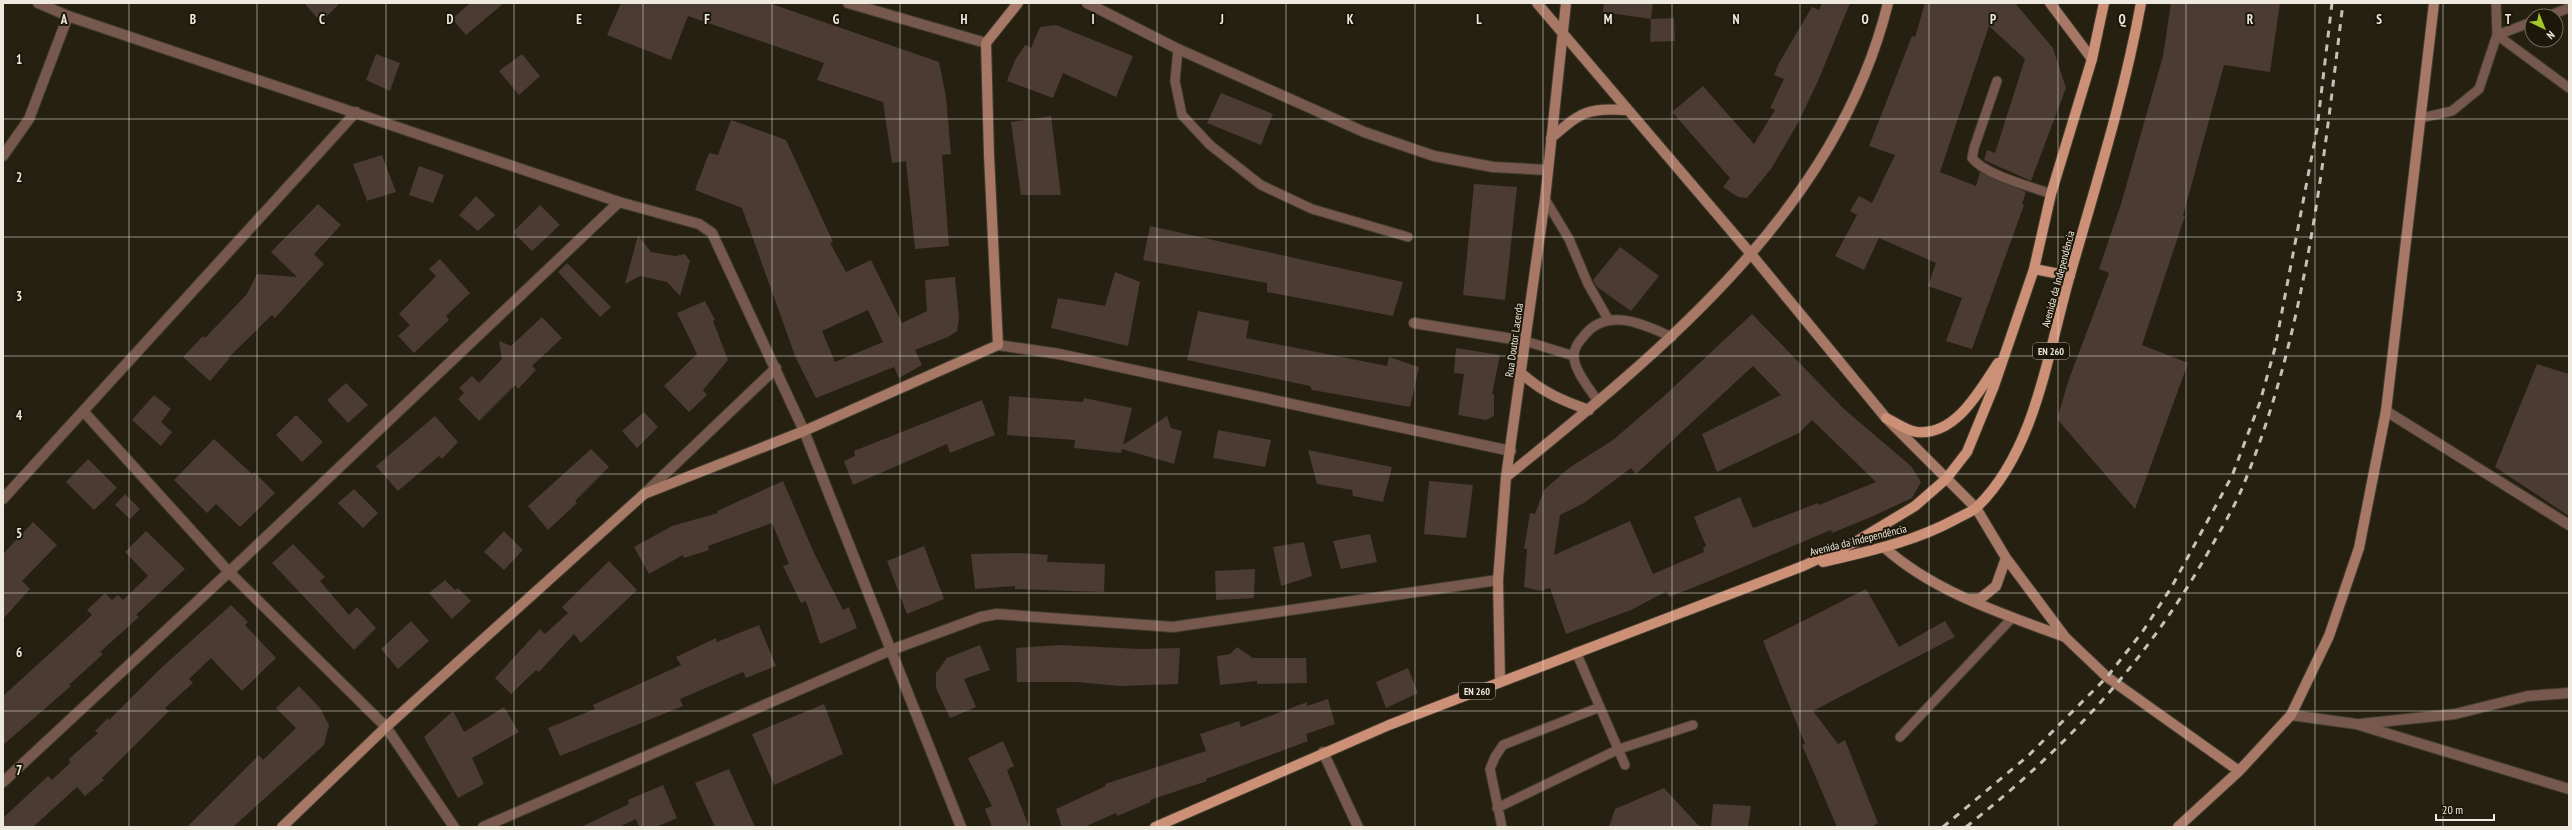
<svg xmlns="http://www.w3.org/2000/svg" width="2572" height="830" font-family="'PT Sans Narrow',sans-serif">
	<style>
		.building { fill: #4b3b32; fill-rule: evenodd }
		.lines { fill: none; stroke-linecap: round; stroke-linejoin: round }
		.lane-casing { stroke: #423c2e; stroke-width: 11 }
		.street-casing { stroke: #423c2e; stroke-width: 12 }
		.secondary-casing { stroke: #423c2e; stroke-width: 12 }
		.primary-casing { stroke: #423c2e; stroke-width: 12 }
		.lane { stroke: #76584d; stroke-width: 9 }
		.street { stroke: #76584d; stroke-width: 10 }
		.secondary { stroke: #a77865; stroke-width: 10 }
		.primary { stroke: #cc9077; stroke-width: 10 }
		.rail { stroke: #c6c1b6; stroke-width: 3; stroke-dasharray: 7 7; stroke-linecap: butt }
		.grid { fill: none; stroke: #ede9df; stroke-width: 1; stroke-opacity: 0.55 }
		.labels { text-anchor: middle; stroke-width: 4; stroke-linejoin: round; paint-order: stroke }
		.shield { fill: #1c1708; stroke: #aeaa9e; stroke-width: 1 }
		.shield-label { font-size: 10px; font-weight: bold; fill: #ede9df }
		.street-label { font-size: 11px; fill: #ede9df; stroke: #1c1708 }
		.grid-label { font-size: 13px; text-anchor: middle; font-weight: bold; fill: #ede9df; stroke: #1c1708; stroke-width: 4; stroke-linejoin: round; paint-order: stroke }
	</style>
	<rect width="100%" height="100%" fill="#262011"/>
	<!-- building -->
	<path class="building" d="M304,3H340L321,22Z
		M470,3H504L466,35L452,19Z
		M621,3H769L939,62L946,97L951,154L942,155L949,246L915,249L906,161L892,163L883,102L817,80L824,63L688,16L671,60L607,35Z
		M1604,3H1653L1651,19L1603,12Z
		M1822,3H1850L1818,81L1798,123L1771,169L1747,198L1738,197L1723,187L1730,178L1672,112L1703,86L1754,144L1775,110L1770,108L1784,79L1774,75L1779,63L1812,7L1819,10Z
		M1925,3H2015L2053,48L2066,88L2031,181L1984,160L1987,150L1995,153L2025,59L1989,26L1940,172L1976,186L1980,172L2026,192L2022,204L2024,205L1972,349L1946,341L1962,298L1928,286L1936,263L1879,238L1864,270L1835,256L1857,215L1850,211L1859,196L1872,203L1895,155L1869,146L1912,36L1915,37Z
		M2171,3H2280L2270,72L2224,65L2183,216H2185L2142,345L2188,363L2135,509L2057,419L2069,379L2109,273L2099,269L2121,204L2163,56Z
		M1674,18L1675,41L1650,42L1651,19Z
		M1056,25L1133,56L1116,97L1063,73L1053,98L1007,81L1015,60L1025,45L1031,48L1040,27Z
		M376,54L400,63L390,91L366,80Z
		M522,54L540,76L519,95L499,71Z
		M1221,93L1273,114L1261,145L1207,123Z
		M1051,116L1061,195H1021L1011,122Z
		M731,120L786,140L833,242L830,243L846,272L871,260L902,323L927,311L925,280L955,277L959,318L957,331L948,337L915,350L922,365L899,378L894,367L816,398L795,356L742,208L695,190L709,153L718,155ZM868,310L883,342L835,362L822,331Z
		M382,155L396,192L367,201L353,164Z
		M419,166L444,175L433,203L409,195Z
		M1474,184L1517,187L1505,300L1463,295Z
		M476,196L495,215L478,231L459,215Z
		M318,204L341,225L314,254L324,264L275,318L272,315L228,358L229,359L210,381L183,357L203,336L205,338L247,294L257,274L297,277L271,252Z
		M540,205L560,225L532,251L513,232Z
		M1150,226L1403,282L1393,316L1267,292V283L1143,260Z
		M638,235L651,252L675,256L685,254L690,261L680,296L667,282L640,276L625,284Z
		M1620,247L1659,276L1631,311L1597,287L1593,280Z
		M440,259L470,293L446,316L449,320L414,353L398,336L410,325L399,314L436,276L429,269Z
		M567,263L611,307L600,317L558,272Z
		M1115,272L1140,282L1128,346L1051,328L1058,298L1105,306Z
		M705,301L715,320L713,321L728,360L703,390L707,395L689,412L664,386L697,354L677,313Z
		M1198,311L1249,321L1246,338L1387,366L1389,357L1419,367L1410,407L1312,390L1310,386L1187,360Z
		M1752,314L1844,409L1911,466L1921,482L1912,498L1871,517L1832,533L1831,530L1712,580L1669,597L1667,591L1631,610L1566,634L1550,588L1540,591L1524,587L1527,549H1524L1530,513L1535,514L1544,490L1569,468L1613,440L1663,397ZM1753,366L1781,395L1702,434L1717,472L1799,433L1812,420L1876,482L1819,505L1818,503L1753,528L1740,497L1694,517L1706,546L1703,548L1704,552L1653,574L1630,521L1554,555L1560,515L1584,503L1631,468L1636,474Z
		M542,317L562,338L532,366L536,370L518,389L515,385L479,421L458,399L464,393L459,388L472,376L479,383L502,359L499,341L511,346Z
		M1456,348L1500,355L1492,394H1494V416L1486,420L1458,415L1464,374L1454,373Z
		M2537,364L2569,374V516L2495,467Z
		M346,383L368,405L348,423L327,400Z
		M154,395L171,409L161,422L172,432L161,446L132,420Z
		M1009,396L1083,402L1084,398L1132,408L1123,445L1167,416L1171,428L1182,431L1174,464L1122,449L1121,453L1074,448L1075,440L1007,435Z
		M982,400L995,435L950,453L947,444L853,485L844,461L855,456L854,451Z
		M644,412L658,427L637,448L622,431Z
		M296,415L323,442L302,462L276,435Z
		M435,416L458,442L442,459L439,456L398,491L376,466Z
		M1218,430L1271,440L1265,467L1213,458Z
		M214,439L252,474L254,472L275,493L240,527L216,504L207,513L174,480Z
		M591,449L609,467L575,501L577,503L548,530L528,506Z
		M1308,450L1392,467L1383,502L1353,496L1352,490L1317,484Z
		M88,459L117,488L94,510L66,482Z
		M783,481L814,553L843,610L849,607L857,628L820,644L806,601L801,603L783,566L789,564L772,523L708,546L709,550L684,558L683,555L649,574L634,547L672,526L718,513L717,511Z
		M1429,481L1473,485L1466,538L1424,534Z
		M354,489L378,513L363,528L338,503Z
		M125,494L140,509L130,519L115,505Z
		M33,522L57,545L22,581L30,589L3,619V554Z
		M146,531L185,569L136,615L139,617L100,652L103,654L69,685L71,686L3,745V696L92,615L87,610L105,593L112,600L118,595L123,600L148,576L125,552Z
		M504,531L523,550L504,570L484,552Z
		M1370,534L1377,562L1341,569L1333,541Z
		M1304,542L1312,576L1281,586L1273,547Z
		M293,544L325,577L320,581L349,615L357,607L376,628L354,650L272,563Z
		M924,546L944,599L907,614L887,561Z
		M1020,553L1048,555L1047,562L1105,564L1104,592L1015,589V586L975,589L971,554Z
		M609,561L637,590L581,643L574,634L539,672L536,670L511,694L495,678L540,629L545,634L568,613L562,607Z
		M1255,569L1254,598L1216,600L1215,571Z
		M445,580L455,590L458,588L471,601L452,619L429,593Z
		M1866,589L1899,647L1945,621L1955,637L1813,711L1838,744L1845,740L1878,823L1871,827H1837L1802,745L1805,744L1763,641Z
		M231,605L248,622L245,625L276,658L242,691L211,658L189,679L193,683L165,708L169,711L102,778L104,780L85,796L77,787L33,827H3V818L17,805L48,776L52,780L70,763L69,759L98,733L95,731L108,718L109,720L160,669Z
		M411,621L429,641L398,669L381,649Z
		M759,625L776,666L746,678L743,672L680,699L683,706L560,756L548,728L595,709L593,705L681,665L676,657L716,638L717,642Z
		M980,645L990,670L964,679L976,707L950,718L936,688V673L947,658Z
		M1060,645L1140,649L1180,648L1178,684L1119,686L1077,682H1017L1016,648Z
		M1237,647L1253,658H1306L1307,683L1257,684V681L1220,685L1217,656L1230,654Z
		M1408,668L1418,693L1386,708L1376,682Z
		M299,686L320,708L329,725L324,745L233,827H187L259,755L263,760L296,728L276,708Z
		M1328,699L1335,724L1306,734L1308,741L1206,779L1207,781L1150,800L1151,802L1117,816L1116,813L1084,827H1062L1056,809L1106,786L1105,784L1206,751L1200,734L1239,721L1241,727L1307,702V706Z
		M824,704L843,754L774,785L752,734Z
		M504,707L519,732L472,758L484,784L458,798L424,737L453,711L464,732Z
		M1003,741L1014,766L1007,770L1029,827H992L985,809L992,806L968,758Z
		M729,769L755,827H715L695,783Z
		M663,785L677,818L656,827H639L636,819L619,827H581L629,804L628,800Z
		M1664,788L1700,827H1609L1615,809Z
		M1713,804L1751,806L1748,827H1711Z"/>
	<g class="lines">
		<defs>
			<path id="lane" d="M2548,16L2569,8
				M2497,35L2569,88
				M2497,35L2532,22
				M1178,49L1175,81L1182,115L1210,145L1261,185L1312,209L1408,237
				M1997,81L1974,148L1972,158C1985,175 2030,186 2051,194
				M2421,118L2452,111L2479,89L2497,35L2496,3
				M1545,199L1569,239L1588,284L1608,319
				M1525,341L1574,356
				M1598,402C1591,390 1574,371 1574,356C1574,348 1578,343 1583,337C1606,306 1643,324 1672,337
				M1576,652L1625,765
				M1900,737L2012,618
				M1497,808L1619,749L1693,725
				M1502,827L1490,769L1495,757L1503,745L1600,707"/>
			<path id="street" d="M38,3L68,16L619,202L699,224L712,233L804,431L961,827
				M848,3L986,43
				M1087,3L1178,49L1364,132L1434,156L1493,167L1547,170
				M3,156L29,119L68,16
				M1414,323L1525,341
				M998,345L1059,354L1511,451
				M2386,411L2569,525
				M84,412L229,572L386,727L454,827
				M644,494L776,368
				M3,499L356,112
				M2291,715L2356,724L2569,789
				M2360,724L2455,714L2528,696L2569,693
				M1323,752L1358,827
				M3,782L229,572L619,202
				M483,827L891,650L981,617L997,614L1173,627L1498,580"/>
			<path id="secondary" d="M1537,3L1751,254L1886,418L1976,508L2006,558L2065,637L2107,677L2239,771
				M2050,3L2092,59
				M1551,138C1580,113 1587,107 1626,110
				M1521,373C1542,392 1563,401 1589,410
				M1506,477C1664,349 1837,209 1888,3
				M1885,548C1934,592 2003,614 2065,637
				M1970,599H1980L1996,586L2006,558
				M1500,681L1498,580L1506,477L1545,199L1566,3
				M282,827L386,727L644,494L804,431L998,345L989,155L986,43L1018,3
				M2178,827L2239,771L2291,715L2329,636L2359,548L2386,411L2434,3"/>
			<path id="primary" d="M2034,269L2070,276
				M1886,418C1895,422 1907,431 1917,432C1956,436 1980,390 1998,363
				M1823,562C1869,551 1914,542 1956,519C1963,515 1972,512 1977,507C2036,450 2048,351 2070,275C2096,184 2124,96 2141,3
				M1155,827L1389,725L1803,566L1857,541L1915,506L1946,479L1967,452L1994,386L2034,269L2051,194L2092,59L2104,3"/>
		</defs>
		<!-- lane casing -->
		<use href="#lane" class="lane-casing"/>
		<!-- street casing -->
		<use href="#street" class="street-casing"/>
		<!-- secondary casing -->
		<use href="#secondary" class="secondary-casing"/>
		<!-- primary casing -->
		<use href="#primary" class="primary-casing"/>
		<!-- lane -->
		<use href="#lane" class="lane"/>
		<!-- street -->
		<use href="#street" class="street"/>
		<!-- secondary -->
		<use href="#secondary" class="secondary"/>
		<!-- primary -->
		<use href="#primary" class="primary"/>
		<!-- rail -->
		<path class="rail" d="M1943,827L2028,756L2107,677L2143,631L2171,588L2232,476L2260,402L2275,348L2317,129L2332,3
			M1966,827C2068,746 2146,663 2210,549C2221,529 2234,508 2243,486C2306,333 2323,166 2343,3"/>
	</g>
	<!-- grid -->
	<path class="grid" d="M129,3V827M257,3V827M386,3V827M514,3V827M643,3V827M772,3V827M900,3V827M1029,3V827M1157,3V827M1286,3V827M1415,3V827M1543,3V827M1672,3V827M1800,3V827M1929,3V827M2058,3V827M2186,3V827M2315,3V827M2443,3V827M3,119H2569M3,237H2569M3,356H2569M3,474H2569M3,593H2569M3,711H2569"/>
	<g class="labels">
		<!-- shield labels -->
		<g class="shield">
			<rect x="2033" y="343" width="36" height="16" rx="3"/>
			<rect x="1459" y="683" width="36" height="16" rx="3"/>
		</g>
		<g class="shield-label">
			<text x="2051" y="355">EN 260</text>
			<text x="1477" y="695">EN 260</text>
		</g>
		<!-- street labels -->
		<g class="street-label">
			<text transform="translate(2058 279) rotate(-75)" y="4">Avenida da Independência</text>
			<text transform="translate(1514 340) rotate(-82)" y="4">Rua Doutor Lacerda</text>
			<text transform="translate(1858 540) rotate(-14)" y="4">Avenida da Independência</text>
		</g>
	</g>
	<g class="grid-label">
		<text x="64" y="24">A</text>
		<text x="193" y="24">B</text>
		<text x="322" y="24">C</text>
		<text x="450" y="24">D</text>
		<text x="579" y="24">E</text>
		<text x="707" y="24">F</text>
		<text x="836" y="24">G</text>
		<text x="964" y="24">H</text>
		<text x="1093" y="24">I</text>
		<text x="1222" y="24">J</text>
		<text x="1350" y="24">K</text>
		<text x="1479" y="24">L</text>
		<text x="1608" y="24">M</text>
		<text x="1736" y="24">N</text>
		<text x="1865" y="24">O</text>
		<text x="1993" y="24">P</text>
		<text x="2122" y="24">Q</text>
		<text x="2250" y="24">R</text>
		<text x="2379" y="24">S</text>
		<text x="2508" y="24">T</text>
		<text x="19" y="64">1</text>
		<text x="19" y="182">2</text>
		<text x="19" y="301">3</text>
		<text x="19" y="420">4</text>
		<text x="19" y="538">5</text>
		<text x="19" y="657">6</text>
		<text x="19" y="775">7</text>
	</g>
	<!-- border -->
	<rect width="2572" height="830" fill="none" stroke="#ede9df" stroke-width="8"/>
	<!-- north arrow -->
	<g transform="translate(2544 28) rotate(137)"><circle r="19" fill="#1c1708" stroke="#706b5e"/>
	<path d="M0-3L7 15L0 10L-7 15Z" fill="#a1c92a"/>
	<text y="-6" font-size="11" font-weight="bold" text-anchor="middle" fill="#ede9df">N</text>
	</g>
	<!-- scale -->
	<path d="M2436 814v6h58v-6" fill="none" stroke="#ede9df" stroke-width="2"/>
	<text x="2442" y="814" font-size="12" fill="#ede9df" stroke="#1c1708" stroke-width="3" paint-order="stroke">20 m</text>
</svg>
